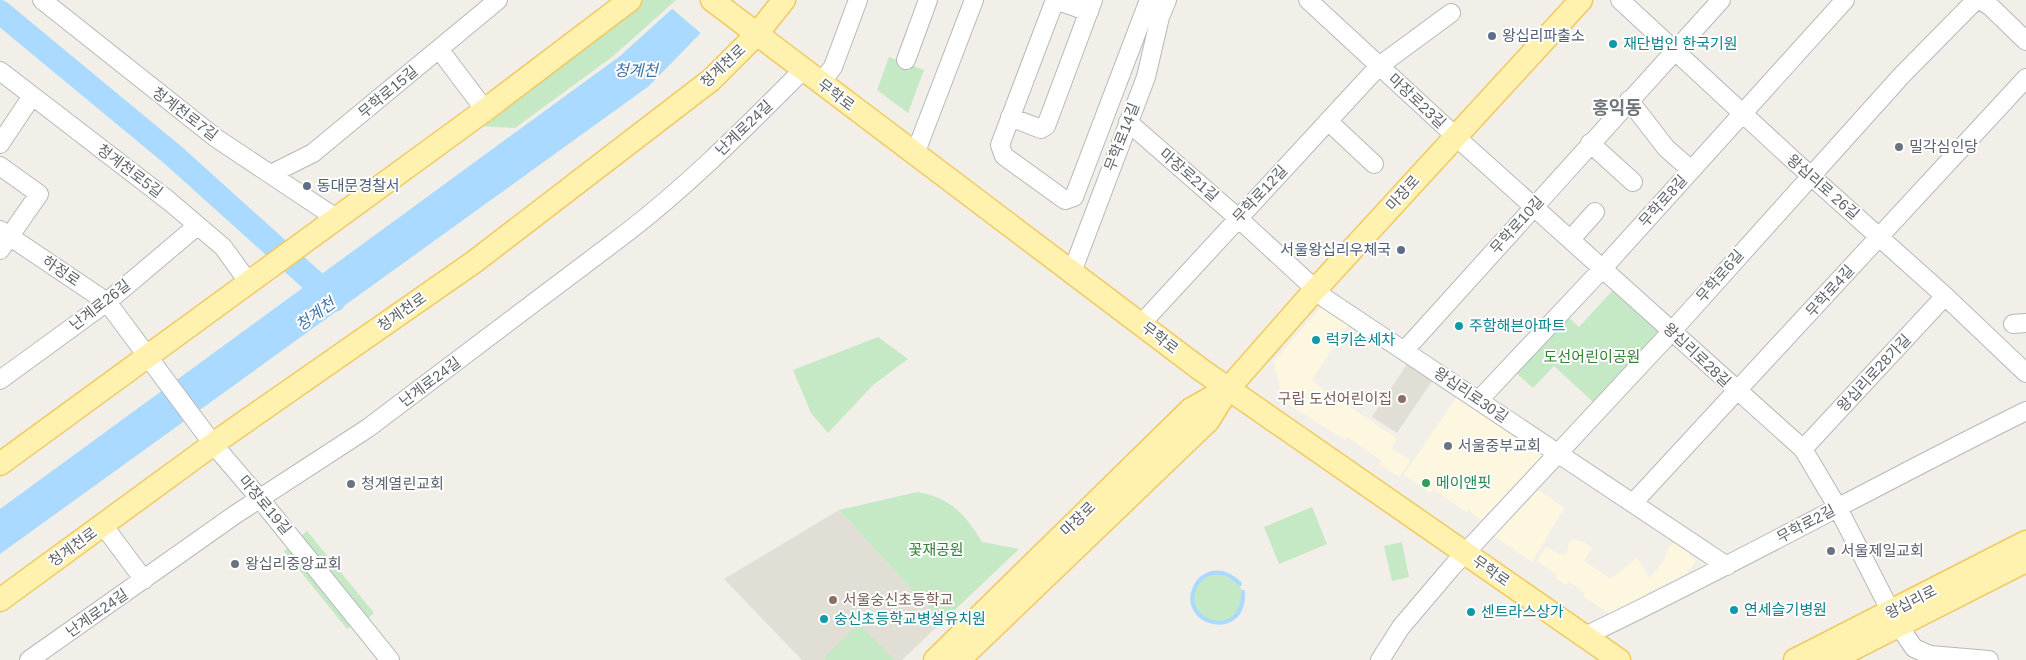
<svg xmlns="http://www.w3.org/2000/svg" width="2026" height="660" font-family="Helvetica,'Noto Sans KR',sans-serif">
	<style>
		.commercial { fill: #fef7e0 }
		.education { fill: #e1ded6 }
		.green { fill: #c5e8c5 }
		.water { fill: #aadaff }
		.pier { fill: #f1efe8 }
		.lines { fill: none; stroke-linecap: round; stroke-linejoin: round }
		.stream { stroke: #aadaff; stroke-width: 4 }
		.river { stroke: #aadaff; stroke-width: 24 }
		.minor-casing { stroke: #b5b8bc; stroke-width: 20 }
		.major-casing { stroke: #f2c960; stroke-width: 25 }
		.minor { stroke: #fff; stroke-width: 18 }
		.major { stroke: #fff2af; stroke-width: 22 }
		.service-dot { fill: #5c6f8a; stroke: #fff; stroke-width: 2 }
		.culture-dot { fill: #0f9aa8; stroke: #fff; stroke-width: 2 }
		.worship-dot { fill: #6b7280; stroke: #fff; stroke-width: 2 }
		.education-dot { fill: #8d6e63; stroke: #fff; stroke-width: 2 }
		.leisure-dot { fill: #2e9e5b; stroke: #fff; stroke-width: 2 }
		.labels { text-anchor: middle; stroke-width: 4; stroke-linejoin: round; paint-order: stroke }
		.service-label { font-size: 15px; fill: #4e5e75; stroke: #fff; text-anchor: start }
		.culture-label { font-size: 15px; fill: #0d838f; stroke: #fff; text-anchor: start }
		.street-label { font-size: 15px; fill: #5f6368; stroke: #fff }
		.worship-label { font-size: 15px; fill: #5b616d; stroke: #fff; text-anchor: start }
		.park-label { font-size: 15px; fill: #348238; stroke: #fff }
		.education-label { font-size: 15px; fill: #785e54; stroke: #fff; text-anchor: end }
		.leisure-label { font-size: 15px; fill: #27864d; stroke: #fff; text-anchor: start }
		.water-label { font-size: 16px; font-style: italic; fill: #4174aa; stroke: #fff }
		.quarter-label { font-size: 18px; font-weight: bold; fill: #70757a; stroke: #fff }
	</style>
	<rect width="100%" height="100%" fill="#f1efe8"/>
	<!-- commercial -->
	<path class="commercial" d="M1322,306L1351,321L1312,379L1329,396L1337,398L1397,439L1391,448L1410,460L1399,477L1380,464L1382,461L1347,437L1345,440L1283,401L1274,361Z
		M1460,392L1539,445L1541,458L1498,507L1495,505L1481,520L1469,510L1466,512L1433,489L1430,493L1404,475Z
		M1533,486L1564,508L1532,562L1490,533Z
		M1572,539L1583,542L1592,548L1584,561L1611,579L1637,558L1650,578L1667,556L1665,554L1676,539L1693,550L1689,555L1696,560L1687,573L1647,593L1648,597L1610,614L1583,596L1585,593L1569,581L1566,585L1556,578L1557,575L1537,561L1546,547L1559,554H1567L1568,545Z"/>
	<!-- education -->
	<path class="education" d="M1407,364L1432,381L1397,433L1372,417Z
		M839,510L942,622L902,660H802L724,579Z"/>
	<!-- green -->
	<path class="green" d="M642,0H676L612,57L515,128L479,126L594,41Z
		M889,57L924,70L908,113L877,90Z
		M1614,289L1660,331L1594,403L1554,366L1533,388L1514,371L1566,315L1579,327Z
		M878,337L908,359L873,385L828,433L811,413L793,370Z
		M917,492C950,497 966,515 982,542L1019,549L942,622L839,510Z
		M1312,507L1327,544L1279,564L1264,527Z
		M307,531L374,613L367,619L300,537Z
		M1402,542L1409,577L1392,581L1384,546Z
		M288,548L351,626L347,629L284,551Z
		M1193 598a25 25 0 1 1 50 0a25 25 0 1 1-50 0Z
		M859,624L894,660H826L824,657Z"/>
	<!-- water -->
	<path class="water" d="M682,0H733L649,86L0,554V509L620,56Z"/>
	<!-- pier -->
	<path class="pier" d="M678,0H736L703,35L670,7Z"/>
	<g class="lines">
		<!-- stream -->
		<path class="stream" d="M1240,584C1232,576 1224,571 1212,573C1205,575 1198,580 1195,587C1178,624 1245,642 1243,592"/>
		<!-- river -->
		<path class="river" d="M0,12L174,156L334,300"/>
		<defs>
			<path id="minor" d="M42,0L216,138L336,218
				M1055,0L1000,145L1004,156L1065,200L1074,197L1149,0
				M1056,0L1089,12
				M1308,0L1465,145L1803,449L1838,508L1891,612
				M1620,0L1792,159L1945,296L2026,373
				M1980,0L1991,7L2026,41
				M439,49L485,110
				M906,60L928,0
				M0,71L169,201L223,247L249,283
				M821,83L833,67L858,0
				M1629,100L1666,148L1691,170
				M1010,117L1041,129L1046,126L1093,0
				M1328,121L1374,164
				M1128,122L1238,218L1326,299L1727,566
				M1590,143L1633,182
				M0,144L32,96
				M915,154L974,0
				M0,166L39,194L0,250
				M271,174L313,153L498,0
				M0,230L107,302L213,444L260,499L390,660
				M1571,239L1595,212
				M1072,272L1146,77L1160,17L1167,0
				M1141,324L1379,66L1451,13
				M2013,324L2026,323
				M1405,350L1721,0
				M0,380L107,302L197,226
				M1479,400L1603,268L1845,0
				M1803,449L1945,296
				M1633,503L2026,78
				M103,525L144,580
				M1899,626L1914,648L1930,655L1989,660
				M1585,636C1734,565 1878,484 2026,411
				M29,660L236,514L368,428L621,237C687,187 745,128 803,70
				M1380,660L1401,627L1452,567L1672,331L1902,75L1976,0"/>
			<path id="major" d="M712,0L1200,369L1619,660
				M0,464L485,110L630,0
				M0,600L223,437L474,262L711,80L756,35L784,0
				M935,660L1191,409L1227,389
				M959,660L1208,421L1228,389L1315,290L1581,0
				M1795,660L2026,542
				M1831,660L2026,561"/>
		</defs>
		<!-- minor casing -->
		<use href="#minor" class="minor-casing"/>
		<!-- major casing -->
		<use href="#major" class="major-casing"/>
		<!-- minor -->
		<use href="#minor" class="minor"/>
		<!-- major -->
		<use href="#major" class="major"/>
	</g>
	<!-- markers -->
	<g class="service-dot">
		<circle cx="1492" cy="36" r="5"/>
		<circle cx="307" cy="186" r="5"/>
		<circle cx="1401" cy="250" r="5"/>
	</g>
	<g class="culture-dot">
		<circle cx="1613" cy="44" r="5"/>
		<circle cx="1459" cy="326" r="5"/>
		<circle cx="1316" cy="340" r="5"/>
		<circle cx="1734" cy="610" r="5"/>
		<circle cx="1471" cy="612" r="5"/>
		<circle cx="824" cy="619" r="5"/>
	</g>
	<g class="worship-dot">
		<circle cx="1899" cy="147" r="5"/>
		<circle cx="1448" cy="446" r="5"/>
		<circle cx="351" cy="484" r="5"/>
		<circle cx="1831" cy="551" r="5"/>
		<circle cx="235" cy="564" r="5"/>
	</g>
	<g class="education-dot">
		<circle cx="1402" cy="399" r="5"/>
		<circle cx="833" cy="600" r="5"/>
	</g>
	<circle class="leisure-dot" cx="1426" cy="483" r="5"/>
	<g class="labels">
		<!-- service labels -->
		<g class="service-label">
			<text x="1502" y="41">왕십리파출소</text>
			<text x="317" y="191">동대문경찰서</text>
			<text x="1391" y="255" text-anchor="end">서울왕십리우체국</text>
		</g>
		<!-- culture labels -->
		<g class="culture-label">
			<text x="1623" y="49">재단법인 한국기원</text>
			<text x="1469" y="331">주함해븐아파트</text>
			<text x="1326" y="345">럭키손세차</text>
			<text x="1744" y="615">연세슬기병원</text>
			<text x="1481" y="617">센트라스상가</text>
			<text x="834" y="624">숭신초등학교병설유치원</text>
		</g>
		<!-- street labels -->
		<g class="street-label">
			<text transform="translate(723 66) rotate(-43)" y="5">청계천로</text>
			<text transform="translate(388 92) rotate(-40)" y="5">무학로15길</text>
			<text transform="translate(836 95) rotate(37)" y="5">무학로</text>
			<text transform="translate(1417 101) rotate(43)" y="5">마장로23길</text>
			<text transform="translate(185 114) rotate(37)" y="5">청계천로7길</text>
			<text transform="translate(744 128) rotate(-44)" y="5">난계로24길</text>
			<text transform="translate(1122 137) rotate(-69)" y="5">무학로14길</text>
			<text transform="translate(130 171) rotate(37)" y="5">청계천로5길</text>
			<text transform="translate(1189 175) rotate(41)" y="5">마장로21길</text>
			<text transform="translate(1823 187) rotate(41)" y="5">왕십리로 26길</text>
			<text transform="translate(1403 193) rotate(-48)" y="5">마장로</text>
			<text transform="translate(1260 194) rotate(-47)" y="5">무학로12길</text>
			<text transform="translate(1663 201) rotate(-48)" y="5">무학로8길</text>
			<text transform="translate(1517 225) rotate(-48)" y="5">무학로10길</text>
			<text transform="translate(61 271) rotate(34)" y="5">하정로</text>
			<text transform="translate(1720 276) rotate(-49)" y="5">무학로6길</text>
			<text transform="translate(1830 291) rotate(-48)" y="5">무학로4길</text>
			<text transform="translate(100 305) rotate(-38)" y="5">난계로26길</text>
			<text transform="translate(402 312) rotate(-35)" y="5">청계천로</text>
			<text transform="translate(1160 338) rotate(38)" y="5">무학로</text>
			<text transform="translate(1697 355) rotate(43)" y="5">왕십리로28길</text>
			<text transform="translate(1874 373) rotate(-47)" y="5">왕십리로28가길</text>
			<text transform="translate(430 382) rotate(-37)" y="5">난계로24길</text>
			<text transform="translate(1471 395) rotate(34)" y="5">왕십리로30길</text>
			<text transform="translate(265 505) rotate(50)" y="5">마장로19길</text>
			<text transform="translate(1078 519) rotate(-44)" y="5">마장로</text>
			<text transform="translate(1806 524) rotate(-28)" y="5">무학로2길</text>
			<text transform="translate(73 547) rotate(-36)" y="5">청계천로</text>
			<text transform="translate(1491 571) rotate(35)" y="5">무학로</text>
			<text transform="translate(1911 602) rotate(-27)" y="5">왕십리로</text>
			<text transform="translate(97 613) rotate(-35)" y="5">난계로24길</text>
		</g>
		<!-- worship labels -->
		<g class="worship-label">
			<text x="1909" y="152">밀각심인당</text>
			<text x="1458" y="451">서울중부교회</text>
			<text x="361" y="489">청계열린교회</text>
			<text x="1841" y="556">서울제일교회</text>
			<text x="245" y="569">왕십리중앙교회</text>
		</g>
		<!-- park labels -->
		<g class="park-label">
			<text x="1592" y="362">도선어린이공원</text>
			<text x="936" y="555">꽃재공원</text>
		</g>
		<!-- education labels -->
		<g class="education-label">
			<text x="1392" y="404">구립 도선어린이집</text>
			<text x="843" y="605" text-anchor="start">서울숭신초등학교</text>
		</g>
		<!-- leisure labels -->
		<g class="leisure-label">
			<text x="1436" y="488">메이앤핏</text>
		</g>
		<!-- water labels -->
		<g class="water-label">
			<text x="636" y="76">청계천</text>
			<text transform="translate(315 314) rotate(-36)" y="6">청계천</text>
		</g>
		<!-- quarter labels -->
		<g class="quarter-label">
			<text x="1617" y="114">홍익동</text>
		</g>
	</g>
</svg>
